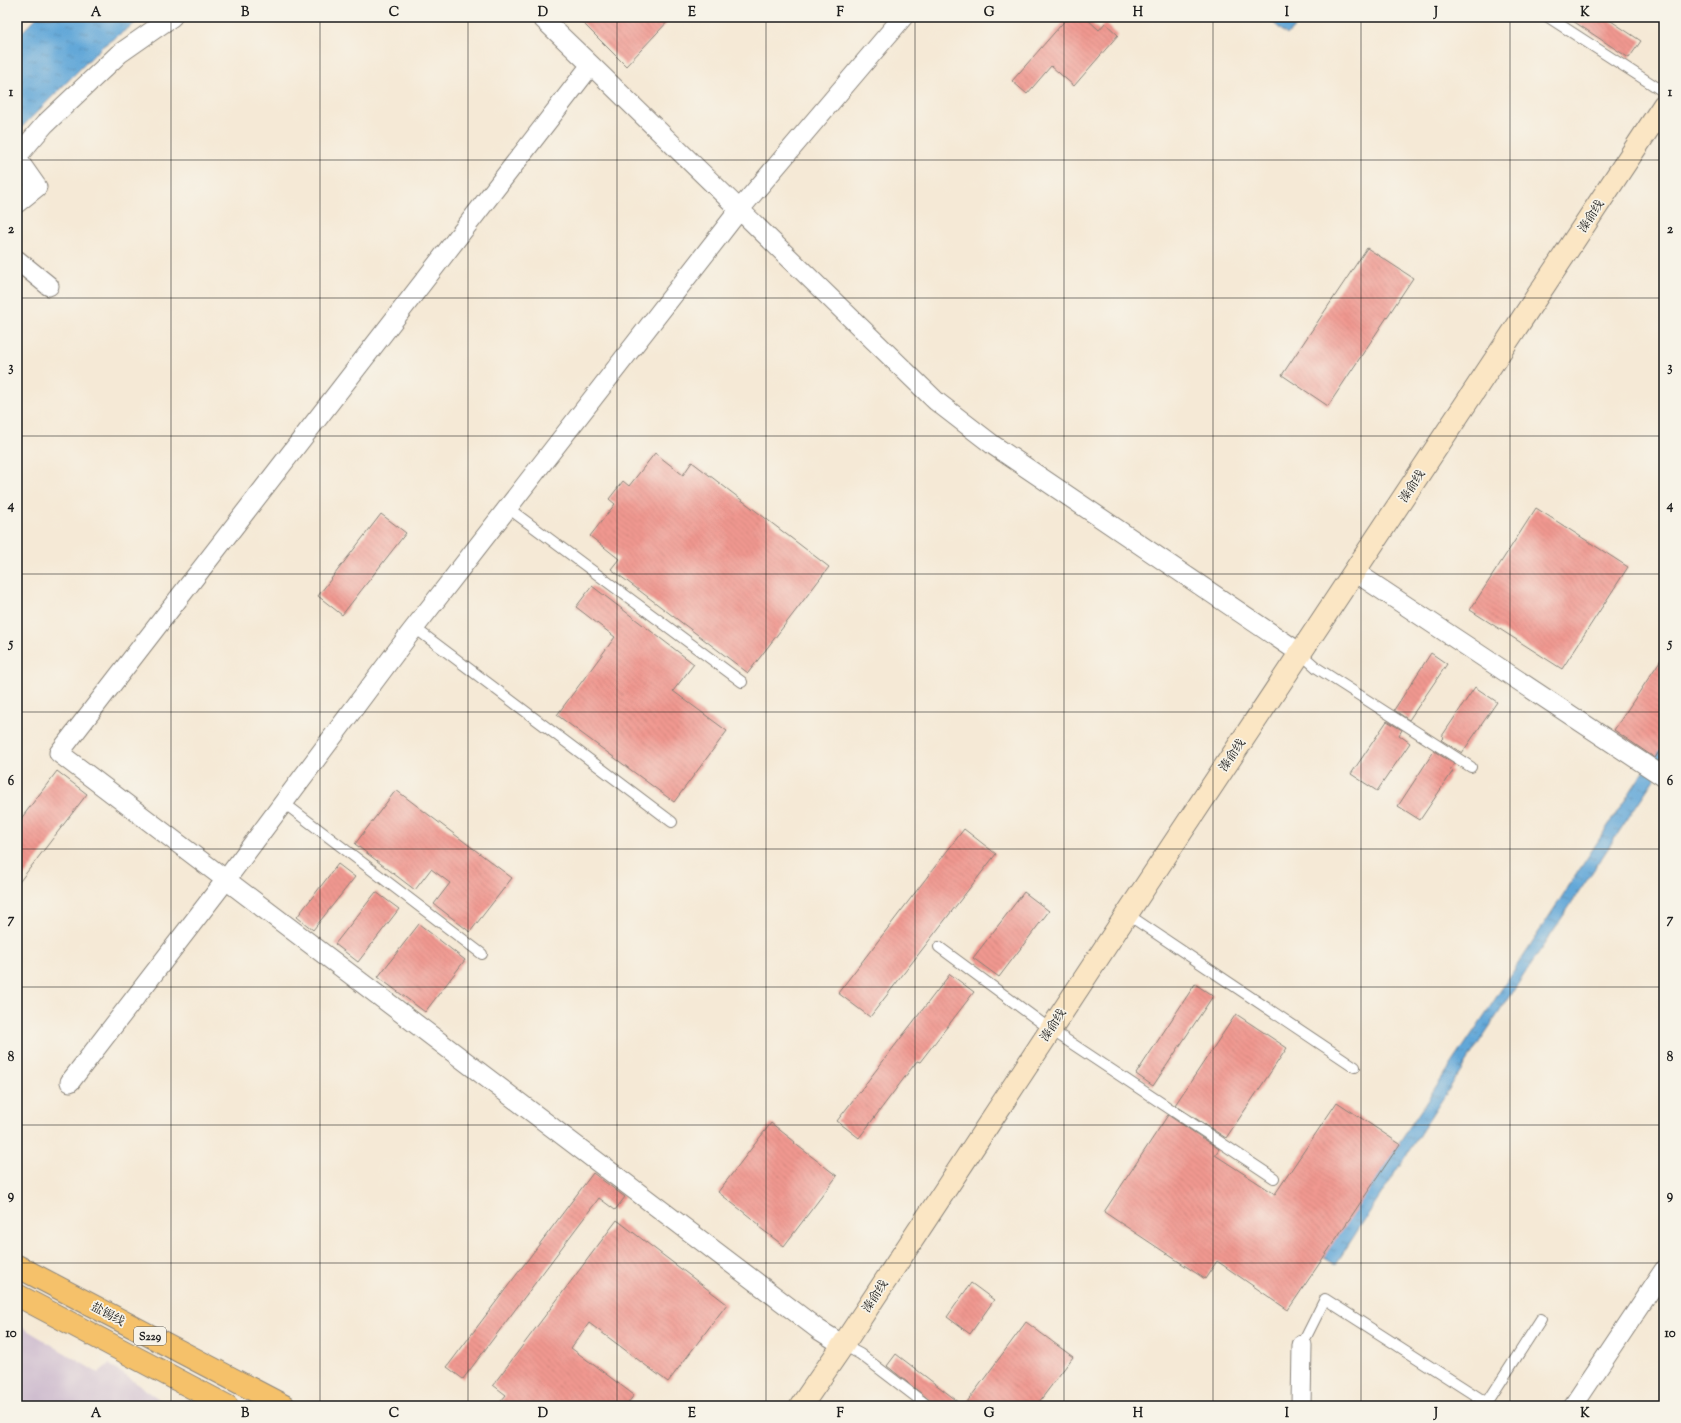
<svg xmlns="http://www.w3.org/2000/svg" width="1681" height="1423" font-family="'Sorts Mill Goudy','Noto Serif SC',serif">
	<style>
		.industrial { fill: #cfbdcf }
		.water { fill: url(#water-ripples); stroke: #3f627a }
		.building { fill: url(#building-back-hatch) }
		.lines { fill: none; stroke-linecap: round; stroke-linejoin: round }
		.lane-casing { stroke: #888279; stroke-width: 12 }
		.street-casing { stroke: #888279; stroke-width: 21 }
		.secondary-casing { stroke: #888279; stroke-width: 24 }
		.primary-casing { stroke: #888279; stroke-width: 24 }
		.lane { stroke: #fff; stroke-width: 10 }
		.street { stroke: #fff; stroke-width: 19 }
		.secondary { stroke: #fbe6c4; stroke-width: 22 }
		.primary { stroke: #f5c16b; stroke-width: 22 }
		.grid { fill: none; stroke: #1c1c1c; stroke-width: 1; stroke-opacity: 0.55 }
		.labels { text-anchor: middle; stroke-width: 3.5; stroke-linejoin: round; paint-order: stroke }
		.shield { fill: #f7f3e8; stroke: #5e5c59; stroke-width: 1 }
		.shield-label { font-size: 11px; font-weight: bold; fill: #1c1c1c }
		.street-label { font-size: 12px; fill: #1c1c1c; stroke: #f7f3e8 }
		.neatline { fill: none; stroke: #1c1c1c; stroke-width: 1.5 }
		.grid-label { font-size: 13px; text-anchor: middle; font-weight: bold; fill: #1c1c1c }
	</style>
	<defs>
		<pattern id="water-ripples" width="26" height="14" patternUnits="userSpaceOnUse"><rect width="26" height="14" fill="#62a7d8"/><path d="M2 4q2-2 4 0t4 0M15 11q2-2 4 0t4 0" fill="none" stroke="#5087ae"/></pattern>
		<pattern id="building-back-hatch" width="6" height="6" patternUnits="userSpaceOnUse"><rect width="6" height="6" fill="#f09890"/><path d="M-1 5l2 2M0 0l6 6M5-1l2 2" fill="none" stroke="#cd827c"/></pattern>
	</defs>
	<rect width="100%" height="100%" fill="#f7f3e8"/>
	<filter id="ink" filterUnits="userSpaceOnUse"><feTurbulence type="fractalNoise" baseFrequency=".025" numOctaves="2"/><feDisplacementMap in="SourceGraphic" scale="8" xChannelSelector="R" yChannelSelector="G"/><feConvolveMatrix kernelMatrix="1 2 1 2 8 2 1 2 1" color-interpolation-filters="sRGB"/></filter>
	<filter id="wash" filterUnits="userSpaceOnUse"><feTurbulence type="fractalNoise" baseFrequency=".012" numOctaves="4" result="noise"/><feDisplacementMap in="SourceGraphic" scale="16" xChannelSelector="R" yChannelSelector="G"/><feGaussianBlur stdDeviation="0.9" result="paint"/><feColorMatrix in="noise" values="0 0 0 0 0 0 0 0 0 0 0 0 0 0 0 0 0 1.4 0 .05"/><feComposite in="paint" operator="in"/></filter>
	<g filter="url(#wash)">
		<rect width="100%" height="100%" fill="#f5e9d6"/>
		<!-- industrial -->
		<path class="industrial" d="M17,1324L98,1373L109,1364L169,1406H17Z"/>
		<!-- water -->
		<path class="water" d="M37,17H144L103,46L17,132V37Z
			M1267,17H1304L1287,35Z
			M1664,740V764L1474,1050L1336,1264L1323,1256L1488,1010Z"/>
		<g id="blocks">
			<!-- building -->
			<path class="building" d="M577,17H672L626,66Z
				M1068,17H1085L1099,30L1105,23L1118,35L1074,86L1051,66L1027,94L1012,81Z
				M1567,17H1605L1641,41L1629,58Z
				M1367,248L1413,278L1328,406L1282,375Z
				M655,453L683,475L692,462L829,567L748,673L611,569L619,559L590,536L615,504L609,499L623,481L629,486Z
				M1536,508L1628,567L1562,669L1470,610Z
				M381,514L406,533L342,615L318,596Z
				M592,586L694,664L673,691L727,731L674,802L557,715L615,637L576,607Z
				M1431,653L1447,664L1409,720L1394,710Z
				M1664,655V744L1655,758L1614,730Z
				M1475,687L1497,702L1462,753L1441,740L1444,737L1442,736Z
				M1387,721L1402,730L1399,735L1410,743L1377,791L1351,774Z
				M1434,751L1454,764L1450,770L1453,771L1420,820L1398,806Z
				M57,771L87,794L17,885V824Z
				M396,790L512,878L470,932L434,904L450,883L431,869L415,890L355,844Z
				M964,829L996,854L870,1017L838,993Z
				M338,864L355,877L313,930L297,917Z
				M376,892L399,909L358,962L335,944Z
				M1024,892L1049,911L999,977L973,958Z
				M419,924L465,960L425,1012L378,977Z
				M950,974L974,992L920,1062L917,1061L859,1138L837,1121Z
				M1195,984L1213,996L1153,1086L1136,1074Z
				M1236,1014L1287,1048L1226,1138L1175,1105Z
				M1337,1102L1400,1144L1288,1310L1217,1261L1205,1279L1104,1212L1168,1115L1219,1149L1215,1155L1275,1194Z
				M771,1123L795,1142L794,1143L837,1176L784,1246L759,1227L760,1225L718,1192Z
				M593,1173L625,1197L615,1210L599,1198L463,1379L447,1367Z
				M617,1220L727,1304L668,1382L589,1323L571,1348L634,1395L626,1406H497L506,1395L493,1385Z
				M971,1283L994,1300L970,1334L947,1317Z
				M1026,1322L1073,1357L1036,1406H937L887,1366L896,1354L964,1406Z"/>
		</g>
	</g>
	<g filter="url(#ink)">
		<use href="#blocks" fill-opacity="0" stroke="#888279" stroke-width="1"/>
		<g class="lines">
			<defs>
				<path id="lane" d="M1548,17L1664,92
					M508,508L742,682
					M415,628L672,822
					M1300,653L1317,668L1471,767
					M284,803L482,954
					M1127,914L1355,1067
					M939,947L1050,1029L1274,1178
					M843,1345L860,1354L928,1406
					M1302,1345L1325,1299L1487,1403L1541,1319"/>
				<path id="street" d="M541,17L591,65L936,401L993,445L1300,653
					M591,65L59,753L819,1330L843,1345
					M17,203L37,187L18,160L21,152L45,124L119,54L172,17
					M17,260L49,286
					M1355,572L1664,777
					M70,1082L225,881L408,636L740,209L903,17
					M1301,1406L1302,1345
					M1573,1406L1664,1270"/>
				<path id="secondary" d="M801,1406L843,1345L1127,914L1664,105"/>
				<path id="primary" d="M17,1266L284,1406
					M17,1295L227,1406"/>
			</defs>
			<!-- lane casing -->
			<use href="#lane" class="lane-casing"/>
			<!-- street casing -->
			<use href="#street" class="street-casing"/>
			<!-- secondary casing -->
			<use href="#secondary" class="secondary-casing"/>
			<!-- primary casing -->
			<use href="#primary" class="primary-casing"/>
			<!-- lane -->
			<use href="#lane" class="lane"/>
			<!-- street -->
			<use href="#street" class="street"/>
			<!-- secondary -->
			<use href="#secondary" class="secondary"/>
			<!-- primary -->
			<use href="#primary" class="primary"/>
		</g>
	</g>
	<!-- grid -->
	<path class="grid" d="M171,17V1406M320,17V1406M468,17V1406M617,17V1406M766,17V1406M915,17V1406M1064,17V1406M1213,17V1406M1361,17V1406M1510,17V1406M17,160H1664M17,298H1664M17,436H1664M17,574H1664M17,712H1664M17,849H1664M17,987H1664M17,1125H1664M17,1263H1664"/>
	<g class="labels">
		<!-- shield labels -->
		<rect class="shield" x="134" y="1327" width="32" height="18" rx="3"/>
		<g class="shield-label">
			<text x="150" y="1340">S229</text>
		</g>
		<!-- street labels -->
		<g class="street-label">
			<text transform="translate(1591 216) rotate(-57)" y="4">溱俞线</text>
			<text transform="translate(1412 486) rotate(-57)" y="4">溱俞线</text>
			<text transform="translate(1232 755) rotate(-56)" y="4">溱俞线</text>
			<text transform="translate(1053 1025) rotate(-57)" y="4">溱俞线</text>
			<text transform="translate(875 1296) rotate(-57)" y="4">溱俞线</text>
			<text transform="translate(108 1314) rotate(28)" y="4">盐锡线</text>
		</g>
	</g>
	<!-- margin -->
	<rect width="1681" height="1423" fill="none" stroke="#f7f3e8" stroke-width="44"/>
	<rect x="22" y="22" width="1637" height="1379" class="neatline"/>
	<g class="grid-label">
		<text x="96" y="16">A</text>
		<text x="245" y="16">B</text>
		<text x="394" y="16">C</text>
		<text x="543" y="16">D</text>
		<text x="692" y="16">E</text>
		<text x="840" y="16">F</text>
		<text x="989" y="16">G</text>
		<text x="1138" y="16">H</text>
		<text x="1287" y="16">I</text>
		<text x="1436" y="16">J</text>
		<text x="1585" y="16">K</text>
		<text x="11" y="96">1</text>
		<text x="1670" y="96">1</text>
		<text x="11" y="233">2</text>
		<text x="1670" y="233">2</text>
		<text x="11" y="371">3</text>
		<text x="1670" y="371">3</text>
		<text x="11" y="509">4</text>
		<text x="1670" y="509">4</text>
		<text x="11" y="647">5</text>
		<text x="1670" y="647">5</text>
		<text x="11" y="785">6</text>
		<text x="1670" y="785">6</text>
		<text x="11" y="923">7</text>
		<text x="1670" y="923">7</text>
		<text x="11" y="1061">8</text>
		<text x="1670" y="1061">8</text>
		<text x="11" y="1199">9</text>
		<text x="1670" y="1199">9</text>
		<text x="11" y="1337">10</text>
		<text x="1670" y="1337">10</text>
		<text x="96" y="1417">A</text>
		<text x="245" y="1417">B</text>
		<text x="394" y="1417">C</text>
		<text x="543" y="1417">D</text>
		<text x="692" y="1417">E</text>
		<text x="840" y="1417">F</text>
		<text x="989" y="1417">G</text>
		<text x="1138" y="1417">H</text>
		<text x="1287" y="1417">I</text>
		<text x="1436" y="1417">J</text>
		<text x="1585" y="1417">K</text>
	</g>
</svg>
